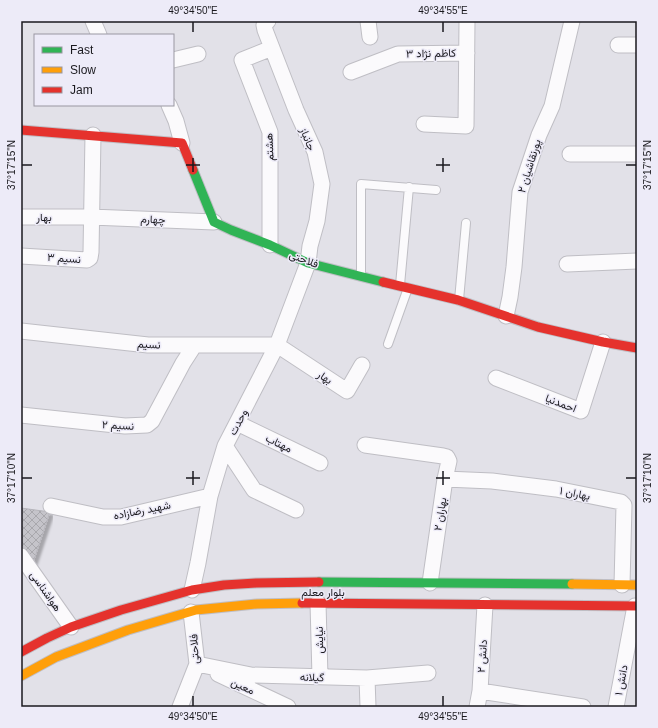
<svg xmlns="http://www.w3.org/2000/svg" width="658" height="728" font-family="Arial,Vazirmatn,sans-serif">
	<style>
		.building { fill: url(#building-cross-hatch); stroke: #b5b4ba; filter: url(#shadow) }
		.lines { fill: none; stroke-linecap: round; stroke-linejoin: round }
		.lane-casing { stroke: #bfbec4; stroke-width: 10 }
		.street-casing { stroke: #bfbec4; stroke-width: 17 }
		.fast-casing { stroke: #bfbec4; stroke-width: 11 }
		.slow-casing { stroke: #bfbec4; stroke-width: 11 }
		.jam-casing { stroke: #bfbec4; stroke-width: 11 }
		.lane { stroke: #fbfafc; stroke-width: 8 }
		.street { stroke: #fbfafc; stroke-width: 15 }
		.fast { stroke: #30b455; stroke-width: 9 }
		.slow { stroke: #ff9f0a; stroke-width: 9 }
		.jam { stroke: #e5322d; stroke-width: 9 }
		.ticks { fill: none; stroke: #1a191e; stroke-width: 1.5 }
		.labels { text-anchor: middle; stroke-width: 3; stroke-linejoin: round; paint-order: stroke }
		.street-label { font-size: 11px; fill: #1a191e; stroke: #edebf8 }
		.neatline { fill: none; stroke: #1a191e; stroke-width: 1.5 }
		.ticks-label { font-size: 10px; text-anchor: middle; fill: #1a191e }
	</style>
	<defs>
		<pattern id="building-cross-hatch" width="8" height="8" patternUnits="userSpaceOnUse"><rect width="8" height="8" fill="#c5c4ca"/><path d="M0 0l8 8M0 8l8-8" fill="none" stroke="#a9a8ad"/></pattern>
		<filter id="shadow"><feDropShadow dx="3.5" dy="3.5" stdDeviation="1" flood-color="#0004"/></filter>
	</defs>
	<rect width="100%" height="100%" fill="#e2e1e8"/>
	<!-- building -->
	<path class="building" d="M21,508L50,512L33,563L21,546Z"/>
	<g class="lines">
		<defs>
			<path id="lane" d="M361,275V184L436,190
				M400,285L409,187
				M459,300L466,223
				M388,344L408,288"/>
			<path id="street" d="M93,21L99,35
				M368,21L370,37
				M618,45H637
				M173,60L198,54
				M351,72L398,54L467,53
				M169,105L176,121L182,143
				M424,124L466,126L467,21
				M570,154H637
				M21,217H91L214,222
				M270,245V132L242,60L272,48
				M21,256L87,260L90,258L91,252L93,135
				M567,264L637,261
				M506,316L510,297L514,267L520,192L539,135L552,106L572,21
				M21,331L148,345H277L347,391L362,365
				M496,378L581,411L603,342
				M21,415L125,426L147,425L152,421L183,363L194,346
				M237,423L320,463
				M365,445L443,456L447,457L449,461L445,479L430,583
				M225,446L254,490L296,510
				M445,479L492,481L556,489L621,502L624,505L622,585
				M51,506L103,517H121L210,496
				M21,556L71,627
				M192,590L198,563L210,496L225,446L277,345L308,263L310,246L317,221L322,184L315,152L296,110L265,30L264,25L268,21
				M318,603L320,677
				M197,664L251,675L367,678L428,673
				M218,674L288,707
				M367,678L368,707
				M480,691L583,707
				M180,707L197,664L191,612
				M477,707L480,691L485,605
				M616,707L635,606"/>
			<path id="fast" d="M193,170L214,222L231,230L270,245L308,263L383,282
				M319,582L572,584"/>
			<path id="slow" d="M572,584L637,585
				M21,676L56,657L128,630L196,610L257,604L302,603"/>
			<path id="jam" d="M21,130L182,143L193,170
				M383,282L458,300L538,327L603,342L637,348
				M302,603L637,606
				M21,652L47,638L71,627L121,610L192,590L224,585L256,583L319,582"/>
		</defs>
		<!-- lane casing -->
		<use href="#lane" class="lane-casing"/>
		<!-- street casing -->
		<use href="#street" class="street-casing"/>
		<!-- fast casing -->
		<use href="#fast" class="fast-casing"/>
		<!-- slow casing -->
		<use href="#slow" class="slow-casing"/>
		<!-- jam casing -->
		<use href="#jam" class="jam-casing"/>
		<!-- lane -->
		<use href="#lane" class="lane"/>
		<!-- street -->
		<use href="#street" class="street"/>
		<!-- fast -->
		<use href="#fast" class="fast"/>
		<!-- slow -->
		<use href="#slow" class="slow"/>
		<!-- jam -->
		<use href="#jam" class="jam"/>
	</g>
	<!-- ticks -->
	<path class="ticks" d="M193,22V32M443,22V32M193,158V172M443,158V172M22,165H32M186,165H200M436,165H450M626,165H636M193,471V485M443,471V485M22,478H32M186,478H200M436,478H450M626,478H636M193,696V706M443,696V706"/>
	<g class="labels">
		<!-- street labels -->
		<g class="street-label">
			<text transform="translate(431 53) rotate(-1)" y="4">کاظم نژاد ۳</text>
			<text transform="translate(308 139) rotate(67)" y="4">جانباز</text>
			<text transform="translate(269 147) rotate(-93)" y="4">هشتم</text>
			<text transform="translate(529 166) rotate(-73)" y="4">پورنقاشیان ۲</text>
			<text x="44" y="221">بهار</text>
			<text transform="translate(153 219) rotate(2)" y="4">چهارم</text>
			<text transform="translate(64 258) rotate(4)" y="4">نسیم ۳</text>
			<text transform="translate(304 259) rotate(21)" y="4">فلاحتی</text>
			<text transform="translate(149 344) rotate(3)" y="4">نسیم</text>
			<text transform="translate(325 377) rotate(33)" y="4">بهار</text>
			<text transform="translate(561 403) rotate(21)" y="4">احمدنیا</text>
			<text transform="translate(238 422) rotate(-62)" y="4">وحدت</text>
			<text transform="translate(118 425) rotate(3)" y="4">نسیم ٢</text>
			<text transform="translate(279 443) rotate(26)" y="4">مهتاب</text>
			<text transform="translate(575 493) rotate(11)" y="4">بهاران ۱</text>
			<text transform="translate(142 510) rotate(-11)" y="4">شهید رضازاده</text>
			<text transform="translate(440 514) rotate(-81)" y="4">بهاران ۲</text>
			<text transform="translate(46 591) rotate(55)" y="4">هواشناسی</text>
			<text x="323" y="596">بلوار معلم</text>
			<text transform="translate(319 640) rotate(-91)" y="4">نیایش</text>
			<text transform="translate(194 649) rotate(-93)" y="4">فلاحتی</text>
			<text transform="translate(482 656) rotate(-86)" y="4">دانش ۲</text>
			<text transform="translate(312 677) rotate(2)" y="4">گیلانه</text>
			<text transform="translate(621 680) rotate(-79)" y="4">دانش ۱</text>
			<text transform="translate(243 686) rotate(25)" y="4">معین</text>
		</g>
	</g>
	<!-- border -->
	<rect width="658" height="728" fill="none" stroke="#edebf8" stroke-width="44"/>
	<!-- legend -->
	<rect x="34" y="34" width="140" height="72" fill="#edebf8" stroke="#9997a1"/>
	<rect x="42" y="47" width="20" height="6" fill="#30b455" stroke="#9997a1"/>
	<text x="70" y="54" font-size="12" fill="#1a191e">Fast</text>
	<rect x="42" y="67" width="20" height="6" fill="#ff9f0a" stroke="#9997a1"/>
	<text x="70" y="74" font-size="12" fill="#1a191e">Slow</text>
	<rect x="42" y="87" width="20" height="6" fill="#e5322d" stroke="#9997a1"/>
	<text x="70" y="94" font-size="12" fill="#1a191e">Jam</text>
	<rect x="22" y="22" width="614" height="684" class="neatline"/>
	<g class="ticks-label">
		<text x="193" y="14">49°34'50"E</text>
		<text x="443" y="14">49°34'55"E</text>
		<text transform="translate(11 165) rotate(-90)" y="4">37°17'15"N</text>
		<text transform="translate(647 165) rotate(-90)" y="4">37°17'15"N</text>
		<text transform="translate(11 478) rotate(-90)" y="4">37°17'10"N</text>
		<text transform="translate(647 478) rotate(-90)" y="4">37°17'10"N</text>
		<text x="193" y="720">49°34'50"E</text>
		<text x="443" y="720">49°34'55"E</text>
	</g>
</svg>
